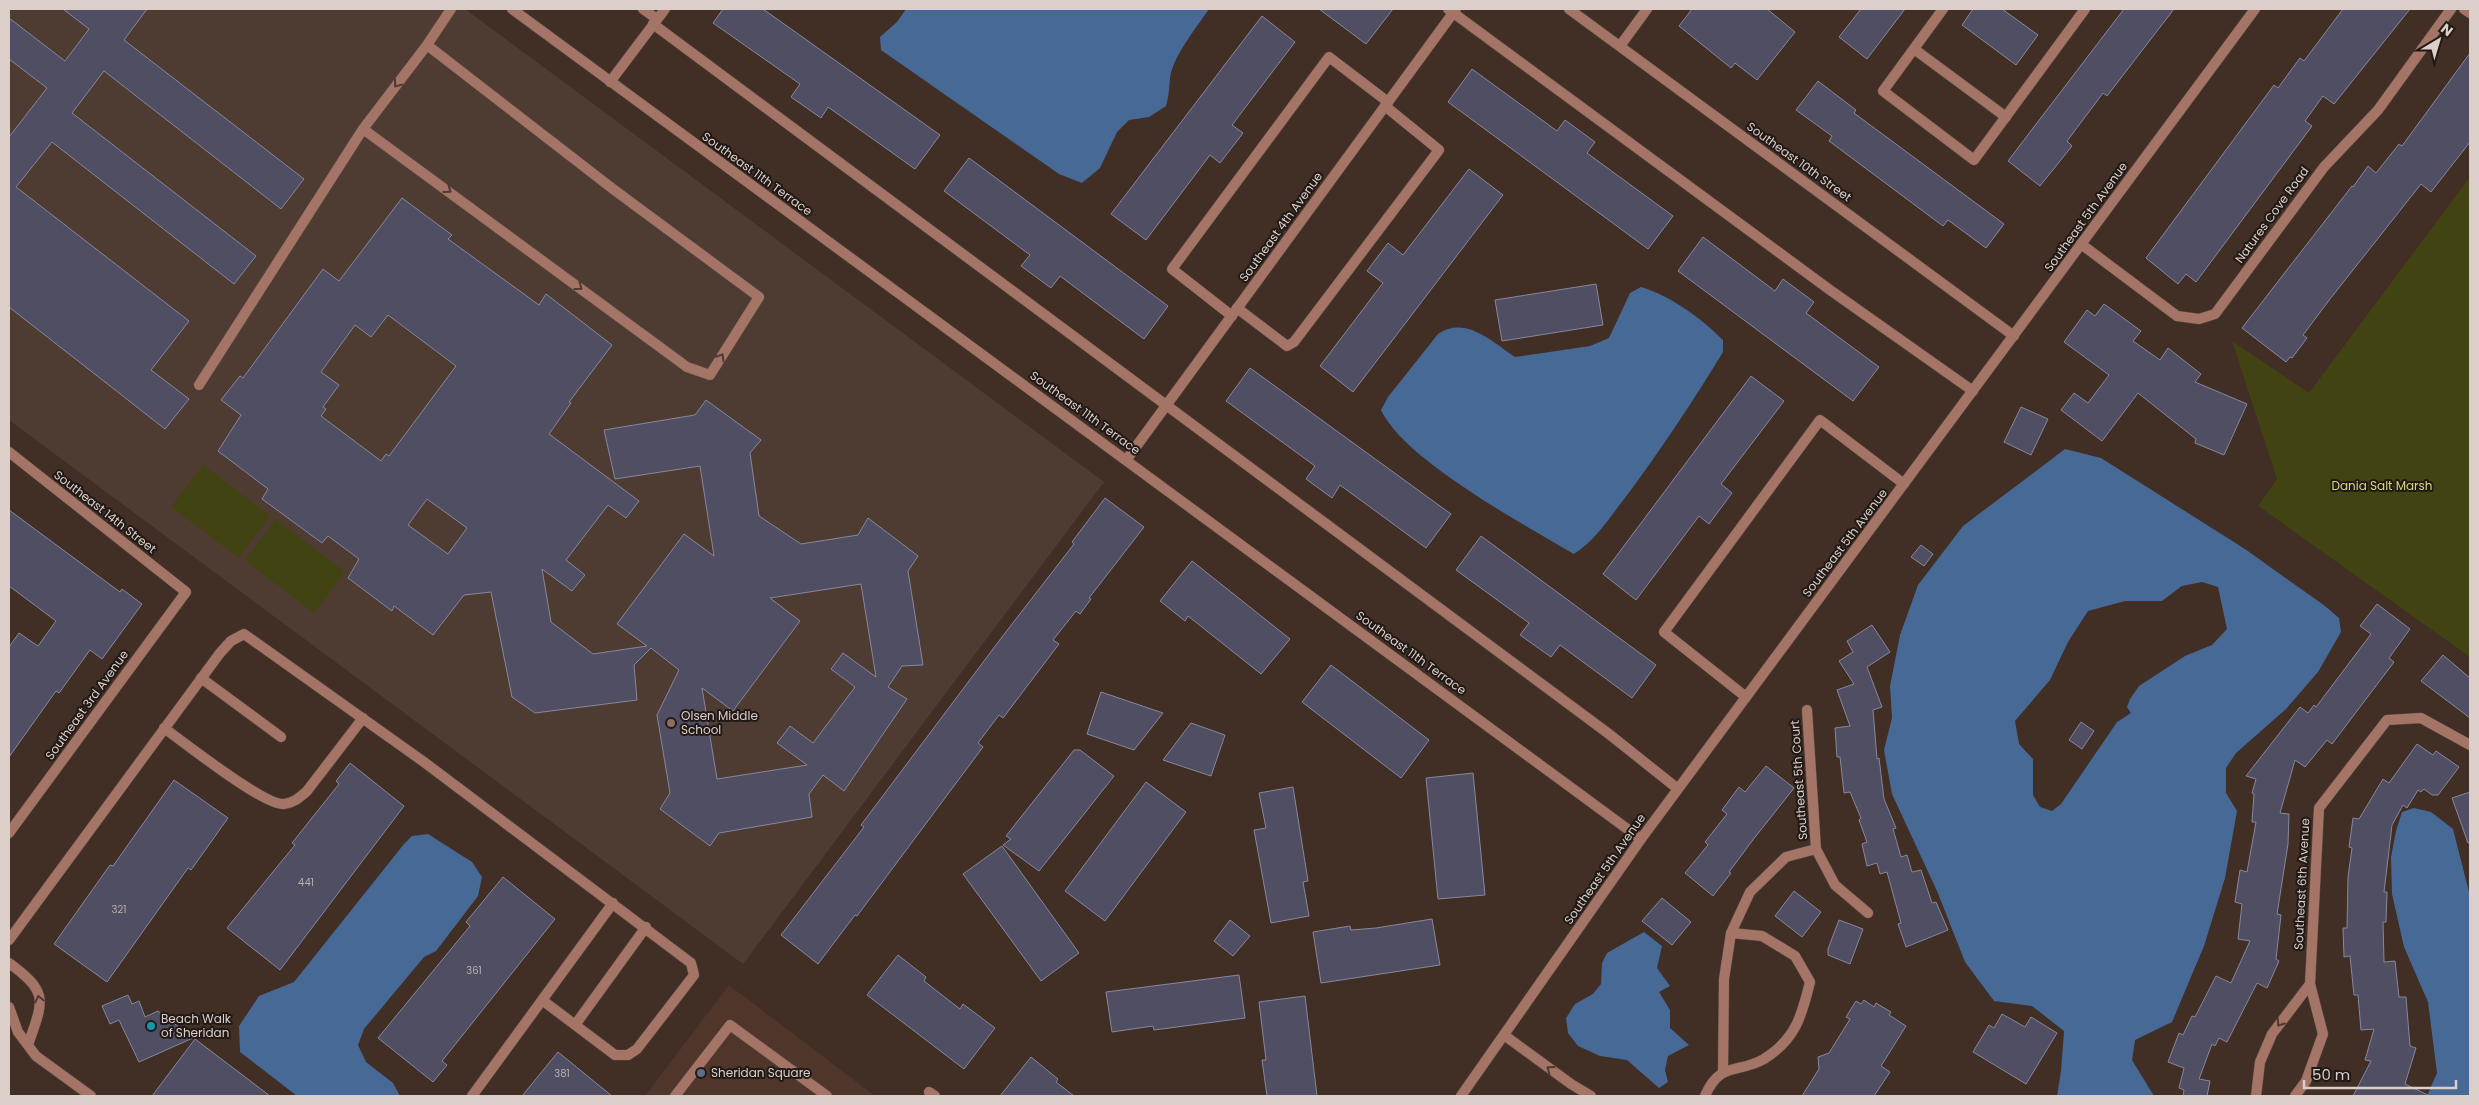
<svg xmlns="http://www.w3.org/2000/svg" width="2479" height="1105" font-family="Poppins,sans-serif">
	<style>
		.built { fill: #50362a }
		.education { fill: #4e3c33 }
		.green { fill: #424313 }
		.water { fill: #476996; fill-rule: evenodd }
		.building { fill: #4f4e62; stroke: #87879d; fill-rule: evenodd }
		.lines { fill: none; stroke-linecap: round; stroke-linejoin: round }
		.service-casing { stroke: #5d4b43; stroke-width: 11 }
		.minor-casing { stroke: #5d4b43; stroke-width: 11 }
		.tertiary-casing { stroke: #5d4b43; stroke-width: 11 }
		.service { stroke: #a47467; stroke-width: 10 }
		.minor { stroke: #a47467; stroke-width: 10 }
		.tertiary { stroke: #a47467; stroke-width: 10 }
		.oneway { stroke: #4f3932 }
		.education-dot { fill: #8d6e63; stroke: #211915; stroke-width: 2 }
		.culture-dot { fill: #0f9aa8; stroke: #211915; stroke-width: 2 }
		.service-dot { fill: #5c6f8a; stroke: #211915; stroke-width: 2 }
		.labels { text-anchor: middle; stroke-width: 4; stroke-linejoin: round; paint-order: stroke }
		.number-label { font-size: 10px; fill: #b9afb0 }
		.street-label { font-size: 12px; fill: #dccfca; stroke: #211915 }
		.park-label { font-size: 12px; fill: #d5da80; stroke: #211915 }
		.poi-label { font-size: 12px; fill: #dccfca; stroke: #211915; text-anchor: start }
	</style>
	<rect width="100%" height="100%" fill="#412e25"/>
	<!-- built -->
	<path class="built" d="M729,985L875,1096H645Z"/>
	<!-- education -->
	<path class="education" d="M9,9H465L1104,482L743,964L9,420Z"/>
	<!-- green -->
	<path class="green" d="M2470,177V657L2258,506L2277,479L2232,341L2309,393Z
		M203,465L270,516L239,558L171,507Z
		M276,519L345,572L314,613L245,560Z"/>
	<!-- water -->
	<path class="water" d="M906,9H1209C1197,27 1173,56 1170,78C1169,88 1169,96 1166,106L1149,117L1129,120L1117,132L1100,168L1082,183L1059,174L881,50L880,37L897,22Z
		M1641,287C1671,296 1701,318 1723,340V352C1692,403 1660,451 1625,498C1609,518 1596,540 1574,554C1525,525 1404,460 1381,410L1388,397L1438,334C1466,315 1493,343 1515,357L1590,346L1609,338L1630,293Z
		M2065,449L2101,458L2245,549L2325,606L2339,618L2341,632L2318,672L2286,709L2236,753L2226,768V793L2237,811L2225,878L2204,946L2172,1022L2135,1040L2132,1060L2154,1096H2057L2061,1071L2064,1031L2032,1006L1994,1001L1965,962L1937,891L1892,794L1884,750L1892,718L1890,686L1900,635L1918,585L1963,526ZM2202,582L2218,587L2227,629L2212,645L2185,656L2139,686L2130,699L2127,707L2131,713L2117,722L2061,804L2052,811L2040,807L2033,795V759L2019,744L2015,721L2050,680L2068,642L2088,611L2125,601H2162L2182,586Z
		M2414,808L2431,812L2453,829L2469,892L2470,1096H2427L2437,1073L2428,1002L2404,947L2392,894L2391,857L2396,831L2402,812Z
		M428,834L472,862L482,877L478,896L436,951L424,957L364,1029L358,1045L366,1062L393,1083L400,1096H297L240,1052L239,1026L259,996L294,982L404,844L412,836Z
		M1644,932L1662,946L1657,968L1670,986L1659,992L1670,1010V1028L1689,1045L1668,1056L1665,1070L1668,1082L1659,1088L1627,1060L1600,1056L1578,1046L1568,1033L1566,1018L1575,1004L1593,994L1601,984L1602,963L1607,953Z"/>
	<!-- building -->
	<path class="building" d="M63,9H147L124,40L304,179L281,209L104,71L72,113L256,256L234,284L52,142L16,187L189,321L151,370L189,399L165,429L9,307V137L47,88L9,59V18L65,61L89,29Z
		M723,9H763L940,135L915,169L828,107L821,118L791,97L800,84L713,23Z
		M1319,9H1393L1366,44Z
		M1692,9H1767L1795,32L1757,80L1735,63L1731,68L1679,26Z
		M1861,9H1905L1867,59L1839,37Z
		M1973,9H2002L2038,35L2016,65L1962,25Z
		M2124,9H2174L2107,96L2103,93L2067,141L2072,146L2040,186L2008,161Z
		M2343,9H2410L2334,104L2323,96L2305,121L2312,126L2196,282L2186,274L2178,284L2146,258L2274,85L2278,88L2300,58L2304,61Z
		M1262,16L1295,42L1232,125L1243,133L1220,163L1210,155L1146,240L1111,214Z
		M2470,53V142L2431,192L2421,184L2330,299L2303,335L2307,338L2292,358L2290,357L2286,362L2242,328L2352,186L2353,187L2368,166L2376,173L2399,144L2402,146Z
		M1472,69L1557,131L1565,120L1595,142L1587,153L1673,216L1648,249L1448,102Z
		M1818,81L1856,110L1854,113L2004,224L1986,248L1948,220L1943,226L1829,141L1832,136L1796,110Z
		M969,158L1168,306L1144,339L1060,276L1051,288L1021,266L1030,255L944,191Z
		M1469,169L1503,195L1353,392L1320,366L1383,283L1367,271L1388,243L1403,255Z
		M402,198L452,235L448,239L539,305L546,294L612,345L569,402L571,403L549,434L639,501L626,518L608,505L566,560L585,575L572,591L542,569L551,622L593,654L647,646L617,624L684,534L714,556L700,466L615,479L604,430L695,415L706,400L761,440L750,453L759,516L801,544L858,535L868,518L918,556L908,571L923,665L902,666L888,687L907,699L844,791L823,775L809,794L812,817L719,833L710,846L660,809L670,793L657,715L679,670L651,648L634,665L637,700L535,713L512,697L491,592L464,595L433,635L394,606L392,611L348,578L359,559L328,536L322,543L262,499L268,489L218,451L241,415L221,400L240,376L243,378L323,269L339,281ZM388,315L456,366L389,456L386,454L381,461L321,416L326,409L323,407L339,385L321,372L355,325L371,337ZM427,499L467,528L448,554L408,525ZM861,584L876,677L843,653L831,669L855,687L813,743L790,726L777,743L807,765L717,779L702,688L733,711L800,621L770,598Z
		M1703,237L1775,291L1783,279L1814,302L1806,313L1879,367L1853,401L1678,271Z
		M1596,284L1603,325L1502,341L1495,300Z
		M2104,304L2141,331L2133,341L2160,360L2168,348L2201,374L2195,382L2247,404L2224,455L2195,443L2196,439L2138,393L2102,441L2061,410L2074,393L2088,403L2109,375L2064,342L2087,310L2095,316Z
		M1250,368L1451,514L1426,548L1340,485L1332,498L1306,479L1315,466L1226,401Z
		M1751,376L1784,401L1721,484L1732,493L1709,524L1699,516L1636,600L1603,574Z
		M2021,407L2048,419L2031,455L2004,442Z
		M1105,498L1144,527L1089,598L1091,599L1080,614L1076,611L1053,640L1059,644L1003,718L999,715L978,743L983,747L857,916L855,915L818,964L781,935L864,827L861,825L1002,637L1074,544L1072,542Z
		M9,510L120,592L122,589L142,604L102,659L90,650L59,693L56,691L9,757V647L19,633L38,646L56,621L9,586Z
		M1481,536L1656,665L1632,698L1560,645L1551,657L1520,635L1529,623L1456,570Z
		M1921,545L1933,554L1924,566L1911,557Z
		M1192,561L1290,639L1261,674L1188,616L1185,621L1160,601Z
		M2377,604L2410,629L2389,658L2394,662L2332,744L2327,740L2305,767L2295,760L2280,813L2289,814L2288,844L2277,914L2281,915L2276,959L2279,961L2267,988L2257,983L2227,1042L2219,1038L2215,1046L2212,1044L2199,1079L2210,1081L2207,1096H2183L2184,1090L2179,1088L2184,1068L2168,1062L2179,1033L2183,1035L2192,1016L2195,1017L2216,976L2231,983L2250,941L2238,939L2242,904L2235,902L2240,870L2247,872L2256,822H2252L2254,794L2252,793L2256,779L2246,776L2300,707L2308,713L2314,705L2316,707L2371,634L2360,626Z
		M1872,625L1890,652L1867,667L1882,707L1873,710L1877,759L1879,758L1884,799L1896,828L1893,829L1901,857L1907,855L1912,872L1921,870L1932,903L1936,902L1948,930L1906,947L1898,924L1901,923L1887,872L1880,874L1877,863L1867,866L1862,844L1867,842L1859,820L1861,818L1850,792L1844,793L1840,757H1837L1835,728L1850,726L1837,690L1854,684L1839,661L1853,652L1847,641Z
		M2443,655L2470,678V718L2421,681Z
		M1331,665L1429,740L1401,778L1302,702Z
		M1101,692L1163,713L1134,750L1087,734Z
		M2081,722L2094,731L2082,749L2069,740Z
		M1191,723L1225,735L1211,776L1163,760Z
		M2417,744L2433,755L2436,751L2459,767L2438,795H2432L2424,789L2421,792L2418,790L2407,808L2403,805L2392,825L2384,892H2387L2386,922H2383L2384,962L2395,961L2399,997H2406L2410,1046L2416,1048L2405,1084L2430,1096H2353L2371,1061L2365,1060L2374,1029L2361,1030L2358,995H2354L2350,956L2344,957L2343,928H2347L2348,877L2352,848L2349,847L2353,818L2359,819L2383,779L2389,783Z
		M1074,750H1080L1114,776L1039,871L1003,845L1011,839L1006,836Z
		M350,763L404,806L280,970L227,928L295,845L292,843L339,784L336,781Z
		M1766,766L1794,788L1752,841L1729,872L1731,873L1713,896L1685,873L1708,845L1705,842L1727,814L1722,810L1739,787L1745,792Z
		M1473,773L1485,895L1438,899L1426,778Z
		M174,780L228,818L191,870L188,868L107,982L54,944L110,865L113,866Z
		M1146,782L1186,812L1105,921L1065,891Z
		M1293,787L1308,881L1303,882L1309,916L1271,923L1254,830L1266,828L1259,793Z
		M2470,792V843H2468L2452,798Z
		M1002,846L1079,953L1041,981L963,874Z
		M503,877L555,919L442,1061L447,1065L433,1082L378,1038L470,926L466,922Z
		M1794,891L1821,912L1802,937L1775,916Z
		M1662,898L1691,922L1672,945L1642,921Z
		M1432,919L1440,965L1321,983L1313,932L1350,926L1351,930L1376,928Z
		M1230,920L1250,936L1233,956L1214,941Z
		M1839,920L1863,929L1850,964L1828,955V949Z
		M898,955L926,977L924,981L960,1009L963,1004L995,1028L964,1069L867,995Z
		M1239,975L1245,1018L1154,1030L1153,1026L1112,1032L1106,992Z
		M128,995L132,1004L139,1001L145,1017L158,1011L193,1038L139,1062L119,1020L110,1024L102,1006Z
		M1305,996L1317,1096H1267L1262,1060H1266L1259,1002Z
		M1864,1000L1874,1007L1876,1003L1891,1012L1889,1015L1906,1026L1881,1066L1890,1072L1874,1096H1802L1819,1069L1818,1057L1829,1053L1850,1019L1846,1017L1856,1001L1861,1004Z
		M2002,1014L2025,1027L2031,1017L2057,1033L2026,1084L1973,1052L1989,1025L1994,1028Z
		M195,1039L270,1096H152Z
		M558,1052L612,1096H522Z
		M1031,1057L1058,1079L1056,1082L1074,1096H1000Z"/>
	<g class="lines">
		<defs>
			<path id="service" d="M643,9L657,19
				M1448,9L1830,290L1973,391
				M653,24L1609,734L1678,789
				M427,45L613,189L759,297L710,375L687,367L363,129L427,45L451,9
				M1914,49L2006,117
				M1237,308L1287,346L1294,342L1439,150L1385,106
				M1232,316L1172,269L1329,57L1388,102
				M199,385L363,129
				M9,452L186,592L9,833
				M201,678L281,737
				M1746,697L1664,632L1820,420L1904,484
				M164,728C185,743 264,806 284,804C294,803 300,797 307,791L363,718
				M9,940L220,653L231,641L244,634L424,762L691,963L694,975L637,1049L628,1055H615L542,1000
				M9,963C50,993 43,1001 28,1045
				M9,1007L18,1032L36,1056L91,1096
				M575,1025L646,927
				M472,1096L613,903
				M675,1096L730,1025L827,1096"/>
			<path id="minor" d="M512,9L1641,839
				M1569,9L2014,336
				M1943,9L1883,91L1974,160L2085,9
				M2464,9L2470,13
				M1620,46L1647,9
				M610,82L665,9
				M2081,244L2177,316L2199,319L2215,314L2324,167L2378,110L2451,9
				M1127,459L1456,9
				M1807,710L1816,849L1835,885L1868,913
				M1504,1035L1571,1084L1591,1096
				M1723,1072L1724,979L1731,933L1750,892L1786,857L1816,849
				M929,1092L935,1096
				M1705,1096C1720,1061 1738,1074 1764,1059C1796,1039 1802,1015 1810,982L1795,956L1762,936L1731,933
				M2256,1096L2260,1062L2272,1034L2310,984
				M2295,1096L2306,1081L2323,1034L2310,984L2319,808L2387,720L2421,718L2470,745"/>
			<path id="tertiary" d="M1461,1096L1641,839L2255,9"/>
		</defs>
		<!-- service casing -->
		<use href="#service" class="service-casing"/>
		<!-- minor casing -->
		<use href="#minor" class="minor-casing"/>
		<!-- tertiary casing -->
		<use href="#tertiary" class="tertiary-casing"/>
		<!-- service -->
		<use href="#service" class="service"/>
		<!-- minor -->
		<use href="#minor" class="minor"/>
		<!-- tertiary -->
		<use href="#tertiary" class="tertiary"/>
	</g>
	<!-- one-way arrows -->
	<defs><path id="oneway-chevron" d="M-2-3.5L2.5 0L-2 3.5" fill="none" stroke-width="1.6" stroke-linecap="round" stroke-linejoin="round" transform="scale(1.25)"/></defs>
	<g class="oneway">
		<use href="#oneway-chevron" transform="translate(397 84) rotate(127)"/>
		<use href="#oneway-chevron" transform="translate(448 190) rotate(36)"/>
		<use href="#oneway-chevron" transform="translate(579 287) rotate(36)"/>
		<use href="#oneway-chevron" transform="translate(721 357) rotate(-58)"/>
		<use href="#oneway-chevron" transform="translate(39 999) rotate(-102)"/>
		<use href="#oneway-chevron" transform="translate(2280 1023) rotate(125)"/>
		<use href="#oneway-chevron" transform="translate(1550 1069) rotate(-144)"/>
	</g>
	<!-- markers -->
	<circle class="education-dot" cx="671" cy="723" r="5"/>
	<circle class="culture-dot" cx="151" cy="1026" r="5"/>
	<circle class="service-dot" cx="701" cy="1073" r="5"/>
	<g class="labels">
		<!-- number labels -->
		<g class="number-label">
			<text x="306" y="886">441</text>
			<text x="119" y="913">321</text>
			<text x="474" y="974">361</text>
			<text x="562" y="1077">381</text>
		</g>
		<!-- street labels -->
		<g class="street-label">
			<text transform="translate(1799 162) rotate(36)" y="4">Southeast 10th Street</text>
			<text transform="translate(757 174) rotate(36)" y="4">Southeast 11th Terrace</text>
			<text transform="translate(2272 215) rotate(-54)" y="4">Natures Cove Road</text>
			<text transform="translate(2086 217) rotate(-54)" y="4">Southeast 5th Avenue</text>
			<text transform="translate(1281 227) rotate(-54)" y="4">Southeast 4th Avenue</text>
			<text transform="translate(1085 413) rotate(36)" y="4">Southeast 11th Terrace</text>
			<text transform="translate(105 512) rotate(38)" y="4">Southeast 14th Street</text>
			<text transform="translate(1845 543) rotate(-53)" y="4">Southeast 5th Avenue</text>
			<text transform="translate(1411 653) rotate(36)" y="4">Southeast 11th Terrace</text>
			<text transform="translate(87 705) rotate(-54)" y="4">Southeast 3rd Avenue</text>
			<text transform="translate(1799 780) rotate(-94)" y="4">Southeast 5th Court</text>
			<text transform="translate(1605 869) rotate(-55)" y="4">Southeast 5th Avenue</text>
			<text transform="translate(2302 884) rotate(-87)" y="4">Southeast 6th Avenue</text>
		</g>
		<!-- park labels -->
		<g class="park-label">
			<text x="2382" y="490">Dania Salt Marsh</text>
		</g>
		<!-- poi labels -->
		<g class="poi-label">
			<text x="681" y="720">Olsen Middle<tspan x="681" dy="14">School</tspan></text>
			<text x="161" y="1023">Beach Walk<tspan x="161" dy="14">of Sheridan</tspan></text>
			<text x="711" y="1077">Sheridan Square</text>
		</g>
	</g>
	<!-- border -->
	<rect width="2479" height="1105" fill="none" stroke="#dccfca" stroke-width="20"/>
	<!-- north arrow -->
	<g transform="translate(2439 40) rotate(38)" stroke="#211915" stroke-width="4" paint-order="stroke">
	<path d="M0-4L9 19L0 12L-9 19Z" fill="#dccfca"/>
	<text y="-8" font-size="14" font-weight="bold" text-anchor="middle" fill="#dccfca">N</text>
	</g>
	<!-- scale -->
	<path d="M2304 1080v8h152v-8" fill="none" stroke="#dccfca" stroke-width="2.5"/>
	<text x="2312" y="1080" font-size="15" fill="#dccfca" stroke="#211915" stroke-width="4" paint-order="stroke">50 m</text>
</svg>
